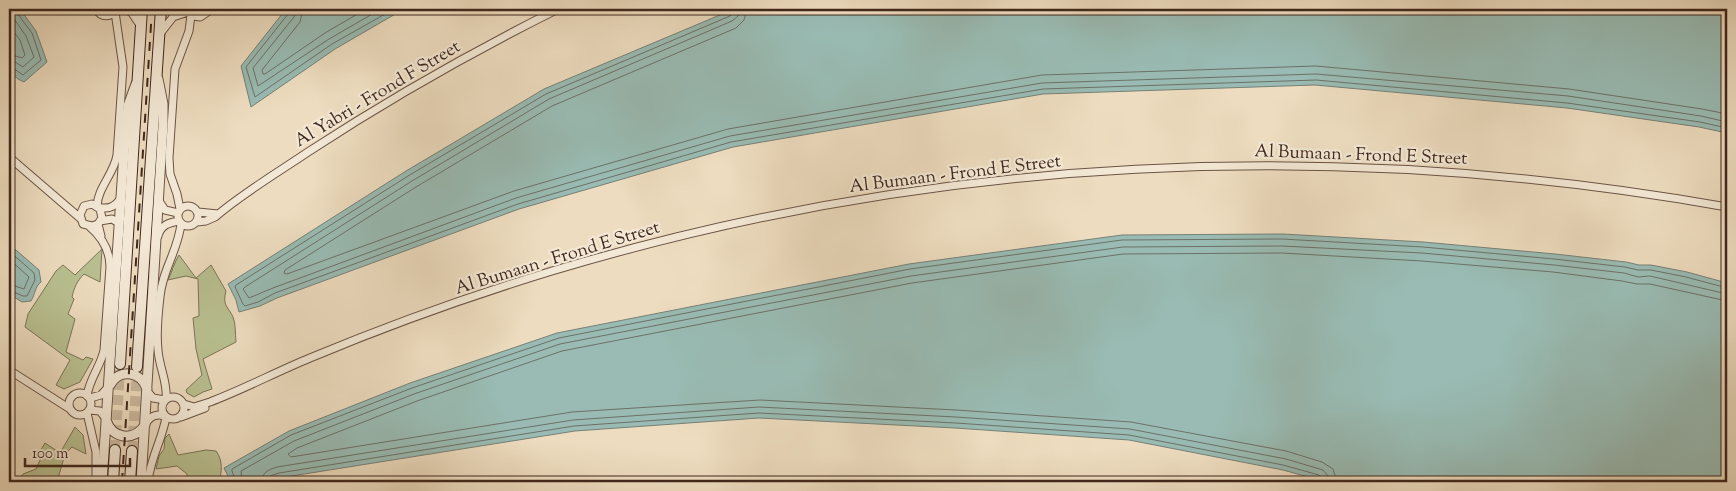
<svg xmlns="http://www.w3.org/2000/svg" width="1736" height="491" font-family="'Sorts Mill Goudy',serif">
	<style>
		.green { fill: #b9c091; stroke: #7c7457 }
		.water { fill: #99bbb3; stroke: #758077 }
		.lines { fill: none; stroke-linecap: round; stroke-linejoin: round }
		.shore { stroke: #6c7168; stroke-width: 1 }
		.secondary-tunnel { stroke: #cab89f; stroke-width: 10; stroke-dasharray: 10 5; stroke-linecap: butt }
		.minor-casing { stroke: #6b5446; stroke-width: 9 }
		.tertiary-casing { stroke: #6b5446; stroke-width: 11 }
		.secondary-casing { stroke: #40271d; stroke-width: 12 }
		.minor { stroke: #f3e8d5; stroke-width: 7 }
		.tertiary { stroke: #f3e8d5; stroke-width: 9 }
		.secondary { stroke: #f3e8d5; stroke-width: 10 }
		.rail { stroke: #40271d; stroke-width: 2; stroke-dasharray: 9 9; stroke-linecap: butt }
		.labels { text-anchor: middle; stroke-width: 4.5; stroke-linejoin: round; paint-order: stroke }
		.street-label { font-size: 18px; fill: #40271d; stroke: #f3e8d5 }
	</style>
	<rect width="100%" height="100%" fill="#eddcbf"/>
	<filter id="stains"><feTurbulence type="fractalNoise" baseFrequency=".004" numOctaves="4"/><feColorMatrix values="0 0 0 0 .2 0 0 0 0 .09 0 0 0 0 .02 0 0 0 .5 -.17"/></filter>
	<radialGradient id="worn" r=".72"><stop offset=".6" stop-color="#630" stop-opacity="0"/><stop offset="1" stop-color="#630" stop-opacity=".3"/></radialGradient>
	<!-- green -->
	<path class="green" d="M102,249L100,282L84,274C77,281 74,288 72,297L74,299L68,314L75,319L66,352L83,360L86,357L93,359L80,382L64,389L56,385L70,360L25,327L28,314L56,271L63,265L75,275Z
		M179,255L196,278L211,265L226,291C222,306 228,306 233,317C236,324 235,334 236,342L203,359L212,389L203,392L194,397L187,393L186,390L202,375L196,349L193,318L199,316L198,279L186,276L168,280C172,272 174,263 179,255Z
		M75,427L83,435L86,454L72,447L65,454L57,482H18L23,474L36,469L41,458L39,453L45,443L60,453Z
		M169,434L178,455L206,450L216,451C223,460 222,472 219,482H187V474L177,466L156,469L159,456L164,449L165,438Z"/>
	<!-- water -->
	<path class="water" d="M9,9H20L36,31L47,62L24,82L18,79L9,71Z
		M286,9H404L335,49L251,107L241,66Z
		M734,9H1727V133L1699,127L1567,108L1315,85L1043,94L733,147L519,209L277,298L260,306L239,312L236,300L228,284L406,171L544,89Z
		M1283,234L1423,242L1555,254L1626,262L1639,265H1651L1687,272L1727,283V482H1326L1283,470L1129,440L955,428L759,418L575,431L279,478L266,482H231L224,468L289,431L410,383L557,333L909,264L1122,235Z
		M9,244L39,270L41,282C35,286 35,295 31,301L22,302L9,294Z"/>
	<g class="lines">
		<!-- shore -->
		<path class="shore" d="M289,9L288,14L246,67L255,97L332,44L394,9
			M296,9L294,17L253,68L258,86L329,39L381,9
			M303,9L300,22L262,70L263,74H265L325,33L366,9
			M733,9V13L730,16L546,94L408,176L236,285L235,287L243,304L245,306L258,302L275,293L518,204L731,142L1043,89L1316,80L1567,103L1700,122L1727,128
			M740,9L738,16L732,21L549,99L412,181L245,287L243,289L249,298L273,288L516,198L730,136L1042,83L1316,74L1568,96L1701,116L1727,122
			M747,9L744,20L736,28L552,106L416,187L285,270L284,273L287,274L514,191L728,129L1042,75L1316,66L1569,89L1702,109L1727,114
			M9,25L20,40L25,55L22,58L9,54
			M9,61L15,62L23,67L34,57L26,36L12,16L10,9
			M9,68H13L23,75L41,60L32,33L17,13V9
			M9,251L34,273L35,280L27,296H23L9,290
			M9,259L29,277L24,289L9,284
			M236,482L232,471V469L291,435L412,388L559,338L910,269L1122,240L1282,239L1423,247L1554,259L1625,267L1638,270H1651L1686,277L1727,288
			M242,482L241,471L294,441L414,394L560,344L911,276L1123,247L1282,246L1422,253L1554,265L1624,273L1638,277L1650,276L1727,294
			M262,482C262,472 268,470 277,467L573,420L759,407L956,417L1130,429L1286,459L1323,470L1328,476L1329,482
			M268,482L270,476L279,473L574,426L759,413L956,423L1129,435L1283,465L1319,475L1322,478L1323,482
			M1337,482L1333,469L1322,462L1286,451L1131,422L956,410L760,400L572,412L291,457L288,454L297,448L417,401L562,351L912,283L1123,254L1282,253L1422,261L1553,272L1622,281L1637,284H1650L1727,301"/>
		<!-- secondary-tunnel -->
		<path class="secondary-tunnel" d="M115,450L120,370
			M132,451L137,370"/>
		<defs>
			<path id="minor" d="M96,9C101,18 111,18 117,9
				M126,9L132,13L140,25
				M190,13L194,16L200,17L212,9
				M159,35L173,17L188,12
				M9,157L80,218
				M159,201L165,210L178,213
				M178 216a10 10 0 1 1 20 0a10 10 0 1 1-20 0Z
				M97,206C98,187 114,174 117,155L123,67L115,12
				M98,207C108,210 115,207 121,198
				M180,209L177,194L170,174L169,158L175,69L189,31L191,15
				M198,212L218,214
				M100,221L112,219L119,223
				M197,222L206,221L215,217C243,193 277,173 308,152C389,99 472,52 558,9
				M98,224L92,226L83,224L80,215L84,206L92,204L100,209L102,218L98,224L101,236
				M158,236C161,225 168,223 179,221
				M9,370L70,409
				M147,391L153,398L165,400
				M69 404a11 11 0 1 1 22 0a11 11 0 1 1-22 0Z
				M87,396C89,379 101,366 104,350L110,267C110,250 102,237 89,226
				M162 408a11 11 0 1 1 22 0a11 11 0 1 1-22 0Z
				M90,398L101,395L109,386
				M166,399C168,383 159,367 158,350C156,333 158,314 160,297C162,270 179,249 181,223
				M184,404L194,407L210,402C244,389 276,372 310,358C389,325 470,296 552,271C937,155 1332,137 1727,207
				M89,410L100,411L106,419
				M87,413L96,452V482
				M181,417L205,408
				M145,425C149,417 156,413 164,416
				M148,482C150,458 162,441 166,417"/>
			<path id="tertiary" d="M110,385C119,368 141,371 147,389
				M106,420C112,439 134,442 145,425
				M102,482L124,152L128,106L136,84
				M141,482L163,125V104L158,79"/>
			<path id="secondary" d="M120,364L142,9
				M137,367L161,9
				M113,482L115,450
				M130,482L132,451"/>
		</defs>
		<!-- minor casing -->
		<use href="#minor" class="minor-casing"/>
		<!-- tertiary casing -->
		<use href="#tertiary" class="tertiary-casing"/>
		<!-- secondary casing -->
		<use href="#secondary" class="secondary-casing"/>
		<!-- minor -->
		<use href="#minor" class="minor"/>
		<!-- tertiary -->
		<use href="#tertiary" class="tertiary"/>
		<!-- secondary -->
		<use href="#secondary" class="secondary"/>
		<!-- rail -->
		<path class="rail" d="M122,482L152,9"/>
	</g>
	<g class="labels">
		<!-- street labels -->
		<g class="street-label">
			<text transform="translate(377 93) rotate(-31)" y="6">Al Yabri - Frond F Street</text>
			<text transform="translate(1361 154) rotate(2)" y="6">Al Bumaan - Frond E Street</text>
			<text transform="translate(955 173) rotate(-7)" y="6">Al Bumaan - Frond E Street</text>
			<text transform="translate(557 257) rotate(-17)" y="6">Al Bumaan - Frond E Street</text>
		</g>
	</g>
	<!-- margin -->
	<rect width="1736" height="491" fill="none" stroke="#eddcbf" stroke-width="30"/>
	<rect x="10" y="10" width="1716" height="471" fill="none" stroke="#40271d" stroke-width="2.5"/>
	<rect x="15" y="15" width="1706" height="461" fill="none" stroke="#40271d"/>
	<!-- scale -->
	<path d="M25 458v8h105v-8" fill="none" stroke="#40271d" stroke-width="2.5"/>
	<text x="32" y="458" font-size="15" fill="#40271d" stroke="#f3e8d5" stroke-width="4" paint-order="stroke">100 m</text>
	<rect width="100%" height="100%" filter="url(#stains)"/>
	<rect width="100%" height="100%" fill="url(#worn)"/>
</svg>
